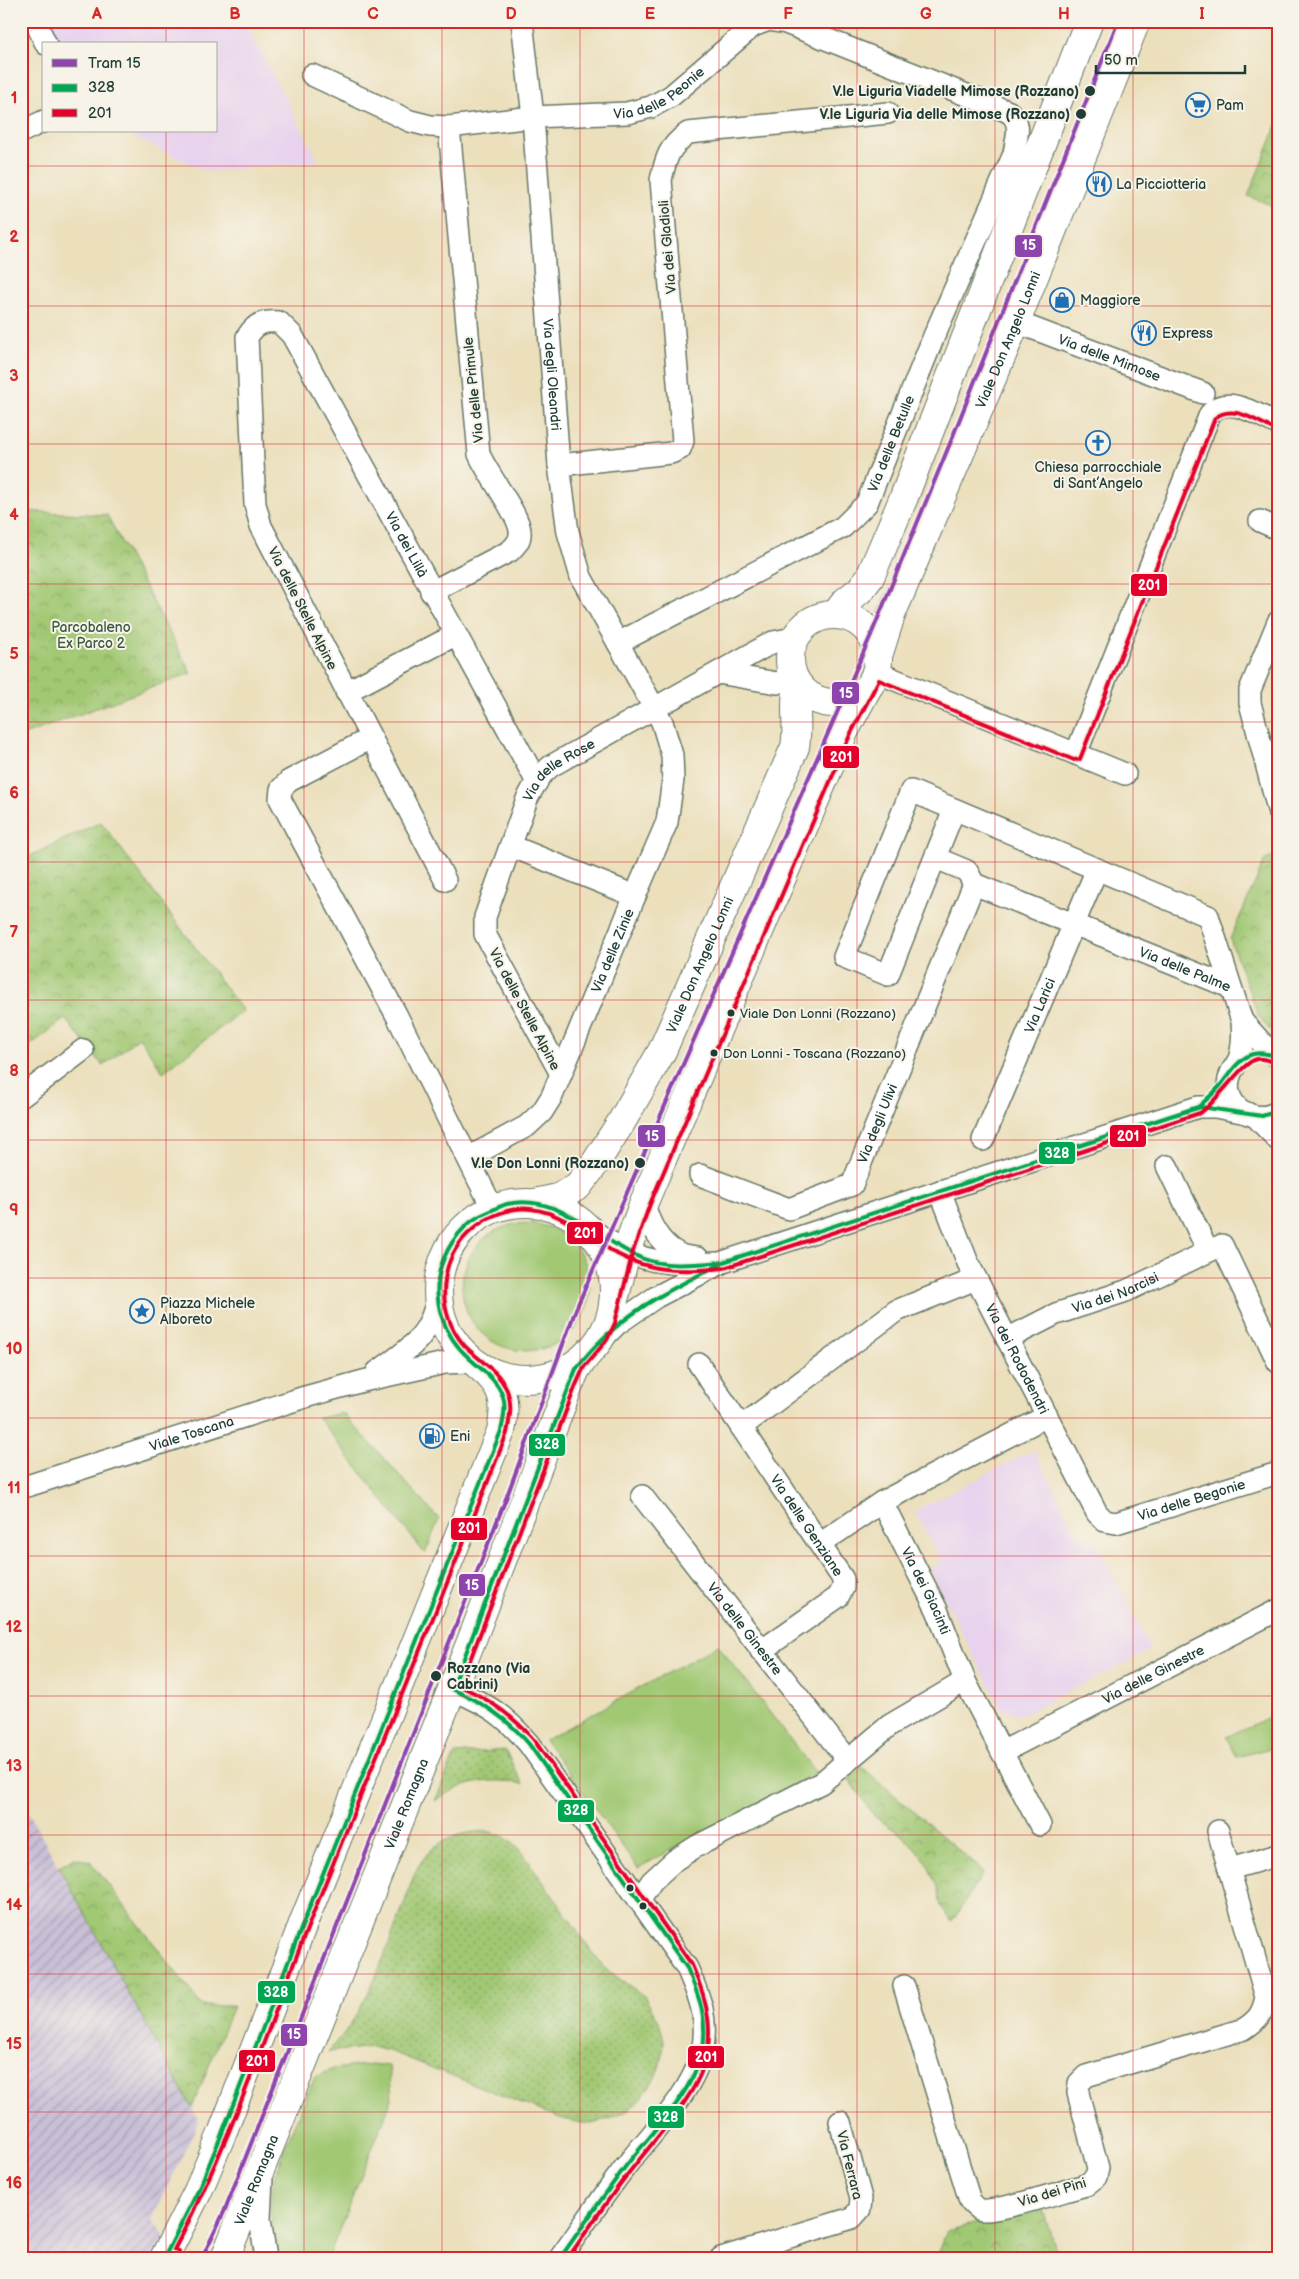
<svg xmlns="http://www.w3.org/2000/svg" width="1299" height="2279" font-family="'Balsamiq Sans',sans-serif">
	<style>
		.built { fill: #e8d2ee }
		.industrial { fill: url(#industrial-furrows) }
		.grass { fill: #a1c873; stroke: #608254 }
		.park { fill: url(#park-crowns); stroke: #608254 }
		.garden { fill: url(#garden-dots); stroke: #608254 }
		.lines { fill: none; stroke-linecap: round; stroke-linejoin: round }
		.minor-casing { stroke: #667664; stroke-width: 24 }
		.major-casing { stroke: #667664; stroke-width: 30 }
		.minor { stroke: #fff; stroke-width: 21 }
		.major { stroke: #fff; stroke-width: 28 }
		.bus-1-casing { stroke: #f7f3e8; stroke-width: 8 }
		.bus-2-casing { stroke: #f7f3e8; stroke-width: 8 }
		.bus-1 { stroke: #00a651; stroke-width: 4 }
		.bus-2 { stroke: #e4002b; stroke-width: 4 }
		.tram-1-casing { stroke: #f7f3e8; stroke-width: 8 }
		.tram-1 { stroke: #8e44ad; stroke-width: 4 }
		.grid { fill: none; stroke: #d62828; stroke-width: 1; stroke-opacity: 0.55 }
		.stop-dot { fill: #1f3d34; stroke: #f7f3e8; stroke-width: 2 }
		.labels { text-anchor: middle; stroke-width: 4; stroke-linejoin: round; paint-order: stroke }
		.bus-label { font-size: 13px; fill: #1f3d34; stroke: #f7f3e8; text-anchor: start }
		.street-label { font-size: 14px; fill: #1f3d34; stroke: #f7f3e8 }
		.stop-label { font-size: 14px; font-weight: bold; fill: #1f3d34; stroke: #f7f3e8; text-anchor: end }
		.poi-label { font-size: 14px; fill: #1f3d34; stroke: #f7f3e8; text-anchor: start }
		.park-label { font-size: 14px; fill: #395941; stroke: #f7f3e8 }
		.line-badge { stroke: #f7f3e8; stroke-width: 2 }
		.badge-label { font-size: 14px; text-anchor: middle; font-weight: bold; fill: #fff }
		.neatline { fill: none; stroke: #d62828; stroke-width: 2 }
		.grid-label { font-size: 16px; text-anchor: middle; font-weight: bold; fill: #d62828 }
	</style>
	<defs>
		<pattern id="industrial-furrows" width="10" height="10" patternUnits="userSpaceOnUse" patternTransform="scale(1.25)"><rect width="10" height="10" fill="#c9bfd7"/><path d="M-1 1l2-2M0 10L10 0M9 11l2-2" fill="none" stroke="#a39caf"/></pattern>
		<pattern id="park-crowns" width="20" height="18" patternUnits="userSpaceOnUse" patternTransform="scale(1.25)"><rect width="20" height="18" fill="#a1c873"/><path d="M2 6a3 3 0 1 1 6 0M12 15a3 3 0 1 1 6 0" fill="none" stroke="#83a45f"/></pattern>
		<pattern id="garden-dots" width="8" height="8" patternUnits="userSpaceOnUse" patternTransform="scale(1.25)"><rect width="8" height="8" fill="#a1c873"/><path d="M2 2h.1M6 6h.1" fill="none" stroke="#83a45f" stroke-width="1.8" stroke-linecap="round"/></pattern>
	</defs>
	<rect width="100%" height="100%" fill="#f7f3e8"/>
	<filter id="ink" filterUnits="userSpaceOnUse"><feTurbulence type="fractalNoise" baseFrequency=".02" numOctaves="2"/><feDisplacementMap in="SourceGraphic" scale="10" xChannelSelector="R" yChannelSelector="G"/><feConvolveMatrix kernelMatrix="1 2 1 2 8 2 1 2 1" color-interpolation-filters="sRGB"/></filter>
	<filter id="wash" filterUnits="userSpaceOnUse"><feTurbulence type="fractalNoise" baseFrequency=".0096" numOctaves="4" result="noise"/><feDisplacementMap in="SourceGraphic" scale="20" xChannelSelector="R" yChannelSelector="G"/><feGaussianBlur stdDeviation="1.12" result="paint"/><feColorMatrix in="noise" values="0 0 0 0 0 0 0 0 0 0 0 0 0 0 0 0 0 1.4 0 .05"/><feComposite in="paint" operator="in"/></filter>
	<g filter="url(#wash)">
		<rect width="100%" height="100%" fill="#ebdfbc"/>
		<!-- built -->
		<path class="built" d="M48,21H245L318,161L207,172L121,131H216V44H61Z
			M1034,1450L1078,1536L1095,1540L1151,1650L1020,1716L1001,1708L929,1569L941,1562L915,1511Z"/>
		<!-- industrial -->
		<path class="industrial" d="M21,1799L199,2121L152,2219L178,2258H21Z"/>
		<!-- grass -->
		<path class="grass" d="M462 1287a64 64 0 1 1 128 0a64 64 0 1 1-128 0Z
			M343,1413L439,1519L425,1554L318,1418Z
			M718,1645L816,1773L638,1868L545,1740Z
			M1278,1713V1746L1237,1757L1226,1737Z
			M372,2064L389,2066L392,2099L328,2258H278C274,2239 270,2220 271,2200C273,2166 301,2111 315,2077L333,2069Z"/>
		<!-- park -->
		<path class="park" d="M1278,123V208L1248,196Z
			M21,511L107,515L191,673L21,736Z
			M101,822L243,1011L163,1072L139,1037L103,1066L65,1019L21,1052V860Z
			M1278,855V1033L1268,1028L1258,1015L1230,939L1265,860Z
			M862,1767L984,1872L952,1922L941,1906L937,1887L928,1865L916,1849L899,1833L875,1817L849,1779Z
			M74,1858L90,1861L202,2006H233L192,2108L59,1867Z
			M1042,2206L1058,2258H936L947,2231Z"/>
		<!-- garden -->
		<path class="garden" d="M505,1750L523,1784C490,1777 463,1782 435,1801L455,1754Z
			M487,1831L503,1836L520,1849L603,1967L644,1996L659,2021L664,2041L662,2060L656,2075L642,2098L629,2110L609,2119L592,2124L576,2122L559,2118L392,2052L372,2047L328,2052C368,2011 383,1957 404,1904C409,1891 413,1874 421,1862C436,1839 461,1832 487,1831Z"/>
	</g>
	<g filter="url(#ink)">
		<g class="lines">
			<defs>
				<g id="minor">
					<path d="M35,21L46,44"/>
					<path id="s1" d="M522,21L533,117L559,465L568,532L581,577L662,722L672,755L673,780L667,822L635,896"/>
					<path id="s2" d="M312,75L410,121L430,126L449,127L533,117L627,113L651,107L671,96L753,26L766,21"/>
					<path d="M21,132L44,121"/>
					<path id="s3" d="M1016,322L1203,393"/>
					<path d="M559,465L671,453L680,449L683,441L661,180C666,157 669,147 688,133L888,113"/>
					<path d="M1260,521L1278,529"/>
					<path d="M431,592L510,551C516,545 521,540 520,531C519,514 487,474 479,454L449,127"/>
					<path d="M1278,622L1250,690V703L1278,809"/>
					<path id="s4" d="M618,643L843,527L867,503L934,336L1014,154C1016,138 1023,123 1009,112L786,23L774,21"/>
					<path d="M876,672L1125,774"/>
					<path d="M718,673L777,683L793,676"/>
					<path d="M346,692L455,635"/>
					<path d="M371,738L289,781L281,789L280,799L397,1016L493,1209"/>
					<path d="M1076,754L1210,414C1227,393 1259,416 1278,424"/>
					<path d="M954,810L888,975L844,957L911,791L1208,916L1242,1021C1243,1034 1243,1047 1239,1059C1237,1064 1233,1068 1231,1073C1224,1090 1231,1107 1248,1114C1259,1118 1269,1118 1278,1111"/>
					<path id="s5" d="M936,858L967,871L974,884L1230,987"/>
					<path id="s6" d="M445,880L261,526L255,504L247,337C256,323 263,321 279,322L292,335L537,782"/>
					<path d="M1242,1021L1272,1054"/>
					<path id="s7" d="M561,1074L485,934V917L527,799L539,777L551,766L773,642L794,638"/>
					<path d="M21,1097L83,1050"/>
					<path d="M1255,1116L1278,1140"/>
					<path id="s8" d="M983,1140L1097,869"/>
					<path id="s9" d="M468,1158L527,1126L542,1112L552,1096L635,896L511,846"/>
					<path d="M1167,1166L1208,1251"/>
					<path id="s10" d="M700,1175L789,1209L852,1185L974,884"/>
					<path id="s11" d="M940,1191L968,1263L1097,1513L1105,1521L1116,1523L1278,1473"/>
					<path d="M644,1202C648,1222 659,1244 679,1254C684,1257 692,1257 698,1258"/>
					<path d="M583,1224C633,1260 654,1266 716,1263"/>
					<path id="s12" d="M1007,1339L1056,1314L1126,1291L1222,1245L1278,1362"/>
					<path d="M589,1352L617,1324L656,1297L723,1262L1198,1107H1215L1247,1113"/>
					<path id="s13" d="M699,1364L843,1579V1588L838,1597L761,1651"/>
					<path d="M377,1372C408,1350 431,1337 438,1295"/>
					<path d="M741,1427L896,1311L976,1279"/>
					<path id="s14" d="M21,1488L305,1397L363,1381L445,1363L468,1362L479,1366"/>
					<path id="s15" d="M642,1496L848,1761"/>
					<path id="s16" d="M882,1502L937,1610L965,1681L1040,1825"/>
					<path d="M820,1544L882,1502L1047,1416"/>
					<path d="M452,1689C488,1705 503,1713 529,1744L687,1968C700,1998 709,2019 702,2052C693,2091 653,2132 629,2162C605,2193 583,2226 560,2258"/>
					<path id="s17" d="M1002,1752L1278,1610"/>
					<path d="M1230,1869L1278,1855"/>
					<path d="M639,1900L652,1881L675,1860L697,1846L821,1783L890,1725L965,1681"/>
					<path d="M904,1986L970,2201C974,2205 976,2209 982,2210C999,2212 1066,2190 1086,2185L1096,2177L1098,2168L1078,2093L1079,2083L1086,2076L1244,2029C1258,2020 1263,2013 1266,1997L1218,1831"/>
					<path d="M262,2179L260,2219L266,2258"/>
					<path d="M721,2258L852,2218L860,2209L861,2198L840,2122"/>
				</g>
				<g id="major">
					<path d="M836,614L846,601L860,590L870,577L904,497L1089,21"/>
					<circle cx="834" cy="659" r="44"/>
					<path id="s18" d="M878,656L891,615L1016,322L1136,21"/>
					<circle cx="526" cy="1291" r="88"/>
					<path id="s19" d="M535,1203L558,1198L578,1186L594,1165L622,1121L662,1051L795,747C799,726 793,706 798,686"/>
					<path d="M613,1304L627,1249L644,1202L844,732L868,687"/>
					<path d="M164,2258L198,2191L221,2136L306,1916L501,1431C507,1401 504,1386 479,1366"/>
					<path id="s20" d="M225,2258L474,1634L570,1383L576,1369L589,1352"/>
				</g>
			</defs>
			<!-- minor casing -->
			<use href="#minor" class="minor-casing"/>
			<!-- major casing -->
			<use href="#major" class="major-casing"/>
			<!-- minor -->
			<use href="#minor" class="minor"/>
			<!-- major -->
			<use href="#major" class="major"/>
			<defs>
				<path id="bus-1" d="M1167,1117L1201,1107L1262,1116L1278,1111
					M452,1689L576,1369C615,1317 664,1292 721,1264
					M452,1689C483,1703 507,1718 529,1744L687,1968C699,1995 709,2023 702,2052C691,2095 656,2128 629,2162C605,2193 583,2226 560,2258
					M164,2258L198,2191L221,2136L306,1916L501,1431C503,1421 506,1411 504,1401C500,1381 483,1371 469,1358C443,1335 431,1299 441,1266C448,1244 465,1221 486,1213C493,1210 500,1206 507,1204C559,1192 597,1240 641,1258C667,1268 696,1264 723,1262L1198,1107C1207,1099 1216,1092 1223,1082C1240,1060 1248,1046 1278,1057"/>
				<path id="bus-2" d="M179,2252L174,2250C231,2142 268,2027 313,1914C377,1753 444,1594 507,1433C510,1417 513,1403 506,1388C497,1369 478,1360 464,1345C435,1311 438,1259 472,1230C486,1217 511,1206 531,1209C565,1213 589,1238 617,1254C652,1273 686,1272 724,1268L1200,1113C1217,1102 1243,1061 1257,1059C1263,1058 1270,1061 1276,1063
					M568,2258C590,2227 611,2194 635,2165C692,2093 734,2060 692,1965L534,1740C513,1716 490,1699 460,1686L576,1385L584,1367L607,1340L615,1323L633,1251L650,1204L850,735L879,680L1074,760L1080,759L1215,418C1233,403 1258,422 1275,430"/>
			</defs>
			<!-- bus-1 casing -->
			<use href="#bus-1" class="bus-1-casing"/>
			<!-- bus-2 casing -->
			<use href="#bus-2" class="bus-2-casing"/>
			<!-- bus-1 -->
			<use href="#bus-1" class="bus-1"/>
			<!-- bus-2 -->
			<use href="#bus-2" class="bus-2"/>
			<defs>
				<path id="tram-1" d="M202,2258L224,2212L507,1496L576,1309L871,635L951,441L1118,21"/>
			</defs>
			<!-- tram-1 casing -->
			<use href="#tram-1" class="tram-1-casing"/>
			<!-- tram-1 -->
			<use href="#tram-1" class="tram-1"/>
		</g>
	</g>
	<!-- grid -->
	<path class="grid" d="M166,21V44M304,21V2258M442,21V2258M580,21V2258M719,21V2258M857,21V2258M995,21V2258M1133,21V2258M166,131V2258M21,166H1278M21,306H1278M21,444H1278M21,584H1278M21,722H1278M21,862H1278M21,1000H1278M21,1140H1278M21,1278H1278M21,1418H1278M21,1556H1278M21,1696H1278M21,1835H1278M21,1974H1278M21,2112H1278"/>
	<!-- icons -->
	<defs>
		<symbol id="supermarket-ring" viewBox="-11 -11 22 22"><circle r="9.5" fill="#f7f3e8" stroke="#1f6fb2" stroke-width="1.5"/><path d="M-6-5.5h2.5l.6 2H6L4.5 2H-2.5L-4.4-4H-6ZM-1.5 3.2a1.3 1.3 0 1 0 .1 0ZM3 3.2a1.3 1.3 0 1 0 .1 0Z" fill="#1f6fb2"/></symbol>
		<symbol id="restaurant-ring" viewBox="-11 -11 22 22"><circle r="9.5" fill="#f7f3e8" stroke="#1f6fb2" stroke-width="1.5"/><path d="M-5-6h1v4h1v-4h1v4h1v-4h1v5L-1.5 .5V6h-2V.5L-5-1ZM5-6V6H3V1.5H1.5Q1.5-4 5-6Z" fill="#1f6fb2"/></symbol>
		<symbol id="shop-ring" viewBox="-11 -11 22 22"><circle r="9.5" fill="#f7f3e8" stroke="#1f6fb2" stroke-width="1.5"/><path d="M-5-2.5h2.3a2.7 3.5 0 0 1 5.4 0H5L5.5 6h-11ZM-1.5-2.5h3a1.5 2.3 0 0 0-3 0Z" fill="#1f6fb2"/></symbol>
		<symbol id="church-ring" viewBox="-11 -11 22 22"><circle r="9.5" fill="#f7f3e8" stroke="#1f6fb2" stroke-width="1.5"/><path d="M-1.2-6h2.4v3.5h3.3v2.4h-3.3V6h-2.4V-.1h-3.3v-2.4h3.3Z" fill="#1f6fb2"/></symbol>
		<symbol id="sight-ring" viewBox="-11 -11 22 22"><circle r="9.5" fill="#f7f3e8" stroke="#1f6fb2" stroke-width="1.5"/><path d="M0-6L1.8-2.2L6-1.7L2.9 1.2L3.7 5.4L0 3.3L-3.7 5.4L-2.9 1.2L-6-1.7L-1.8-2.2Z" fill="#1f6fb2"/></symbol>
		<symbol id="fuel-ring" viewBox="-11 -11 22 22"><circle r="9.5" fill="#f7f3e8" stroke="#1f6fb2" stroke-width="1.5"/><path d="M-5.5-6h7V0h2V4h1.3V-2.5L3-4.5l.8-.8L6-3V5H2.5V1h-1V6h-7ZM-4.2-4.7v3.2H.2V-4.7Z" fill="#1f6fb2"/></symbol>
	</defs>
	<g fill-rule="evenodd">
		<use href="#supermarket-ring" x="1184" y="91" width="28" height="28"/>
		<use href="#restaurant-ring" x="1085" y="170" width="28" height="28"/>
		<use href="#shop-ring" x="1048" y="286" width="28" height="28"/>
		<use href="#restaurant-ring" x="1130" y="319" width="28" height="28"/>
		<use href="#church-ring" x="1084" y="429" width="28" height="28"/>
		<use href="#sight-ring" x="128" y="1297" width="28" height="28"/>
		<use href="#fuel-ring" x="418" y="1422" width="28" height="28"/>
	</g>
	<!-- markers -->
	<g class="stop-dot">
		<circle cx="1090" cy="91" r="6"/>
		<circle cx="1081" cy="114" r="6"/>
		<circle cx="731" cy="1013" r="4.5"/>
		<circle cx="714" cy="1053" r="4.5"/>
		<circle cx="640" cy="1163" r="6"/>
		<circle cx="436" cy="1676" r="6"/>
		<circle cx="630" cy="1888" r="4.5"/>
		<circle cx="643" cy="1906" r="4.5"/>
	</g>
	<g class="labels">
		<!-- bus labels -->
		<g class="bus-label">
			<text x="740" y="1018">Viale Don Lonni (Rozzano)</text>
			<text x="723" y="1058">Don Lonni - Toscana (Rozzano)</text>
		</g>
		<!-- street labels -->
		<g class="street-label">
			<text dy="5" stroke="none"><textPath href="#s2" startOffset="364">Via delle Peonie</textPath></text>
			<text transform="translate(667 247) rotate(-95)" y="5">Via dei Gladioli</text>
			<text dy="5" stroke="none"><textPath href="#s18" startOffset="342">Viale Don Angelo Lonni</textPath></text>
			<text dy="5" stroke="none"><textPath href="#s3" startOffset="100">Via delle Mimose</textPath></text>
			<text dy="5" stroke="none"><textPath href="#s1" startOffset="355">Via degli Oleandri</textPath></text>
			<text transform="translate(473 390) rotate(-96)" y="5">Via delle Primule</text>
			<text dy="5" stroke="none"><textPath href="#s4" startOffset="351">Via delle Betulle</textPath></text>
			<text dy="5" stroke="none"><textPath href="#s6" startOffset="884">Via dei Lillà</textPath></text>
			<text transform="translate(303 608) rotate(63)" y="5">Via delle Stelle Alpine</text>
			<text dy="5" stroke="none"><textPath href="#s7" startOffset="346">Via delle Rose</textPath></text>
			<text dy="5" stroke="none"><textPath href="#s9" startOffset="264">Via delle Zinie</textPath></text>
			<text dy="5" stroke="none"><textPath href="#s5" startOffset="276">Via delle Palme</textPath></text>
			<text dy="5" stroke="none"><textPath href="#s19" startOffset="300">Viale Don Angelo Lonni</textPath></text>
			<text dy="5" stroke="none"><textPath href="#s8" startOffset="146">Via Larici</textPath></text>
			<text transform="translate(525 1009) rotate(62)" y="5">Via delle Stelle Alpine</text>
			<text dy="5" stroke="none"><textPath href="#s10" startOffset="229">Via degli Ulivi</textPath></text>
			<text dy="5" stroke="none"><textPath href="#s12" startOffset="118">Via dei Narcisi</textPath></text>
			<text dy="5" stroke="none"><textPath href="#s11" startOffset="185">Via dei Rododendri</textPath></text>
			<text dy="5" stroke="none"><textPath href="#s14" startOffset="179">Viale Toscana</textPath></text>
			<text dy="5" stroke="none"><textPath href="#s11" startOffset="460">Via delle Begonie</textPath></text>
			<text dy="5" stroke="none"><textPath href="#s13" startOffset="194">Via delle Genziane</textPath></text>
			<text dy="5" stroke="none"><textPath href="#s16" startOffset="99">Via dei Giacinti</textPath></text>
			<text dy="5" stroke="none"><textPath href="#s15" startOffset="168">Via delle Ginestre</textPath></text>
			<text dy="5" stroke="none"><textPath href="#s17" startOffset="170">Via delle Ginestre</textPath></text>
			<text dy="5" stroke="none"><textPath href="#s20" startOffset="489">Viale Romagna</textPath></text>
			<text transform="translate(850 2165) rotate(76)" y="5">Via Ferrara</text>
			<text dy="5" stroke="none"><textPath href="#s20" startOffset="84">Viale Romagna</textPath></text>
			<text transform="translate(1052 2192) rotate(-17)" y="5">Via dei Pini</text>
		</g>
		<!-- stop labels -->
		<g class="stop-label">
			<text x="1079" y="96">V.le Liguria Viadelle Mimose (Rozzano)</text>
			<text x="1070" y="119">V.le Liguria Via delle Mimose (Rozzano)</text>
			<text x="629" y="1168">V.le Don Lonni (Rozzano)</text>
			<text x="447" y="1673" text-anchor="start">Rozzano (Via<tspan x="447" dy="16">Cabrini)</tspan></text>
		</g>
		<!-- poi labels -->
		<g class="poi-label">
			<text x="1216" y="110">Pam</text>
			<text x="1116" y="189">La Picciotteria</text>
			<text x="1080" y="305">Maggiore</text>
			<text x="1162" y="338">Express</text>
			<text x="1098" y="472" text-anchor="middle">Chiesa parrocchiale<tspan x="1098" dy="16">di Sant’Angelo</tspan></text>
			<text x="160" y="1308">Piazza Michele<tspan x="160" dy="16">Alboreto</tspan></text>
			<text x="450" y="1441">Eni</text>
		</g>
		<!-- park labels -->
		<g class="park-label">
			<text x="91" y="632">Parcobaleno<tspan x="91" dy="16">Ex Parco 2</tspan></text>
		</g>
	</g>
	<g class="line-badge">
		<rect x="1014" y="234" width="29" height="24" rx="5" fill="#8e44ad"/>
		<rect x="1130" y="573" width="38" height="24" rx="5" fill="#e4002b"/>
		<rect x="831" y="681" width="29" height="24" rx="5" fill="#8e44ad"/>
		<rect x="822" y="745" width="38" height="24" rx="5" fill="#e4002b"/>
		<rect x="637" y="1124" width="29" height="24" rx="5" fill="#8e44ad"/>
		<rect x="1109" y="1124" width="38" height="24" rx="5" fill="#e4002b"/>
		<rect x="1038" y="1141" width="38" height="24" rx="5" fill="#00a651"/>
		<rect x="566" y="1221" width="38" height="24" rx="5" fill="#e4002b"/>
		<rect x="528" y="1433" width="38" height="24" rx="5" fill="#00a651"/>
		<rect x="450" y="1517" width="38" height="24" rx="5" fill="#e4002b"/>
		<rect x="458" y="1573" width="28" height="24" rx="5" fill="#8e44ad"/>
		<rect x="557" y="1799" width="38" height="24" rx="5" fill="#00a651"/>
		<rect x="257" y="1980" width="39" height="24" rx="5" fill="#00a651"/>
		<rect x="280" y="2023" width="28" height="24" rx="5" fill="#8e44ad"/>
		<rect x="687" y="2045" width="38" height="24" rx="5" fill="#e4002b"/>
		<rect x="238" y="2049" width="38" height="24" rx="5" fill="#e4002b"/>
		<rect x="647" y="2105" width="38" height="24" rx="5" fill="#00a651"/>
	</g>
	<g class="badge-label">
		<text x="1029" y="250">15</text>
		<text x="1149" y="590">201</text>
		<text x="846" y="698">15</text>
		<text x="841" y="762">201</text>
		<text x="652" y="1141">15</text>
		<text x="1128" y="1141">201</text>
		<text x="1057" y="1158">328</text>
		<text x="585" y="1238">201</text>
		<text x="547" y="1449">328</text>
		<text x="469" y="1533">201</text>
		<text x="472" y="1590">15</text>
		<text x="576" y="1815">328</text>
		<text x="276" y="1997">328</text>
		<text x="294" y="2039">15</text>
		<text x="706" y="2062">201</text>
		<text x="257" y="2066">201</text>
		<text x="666" y="2122">328</text>
	</g>
	<!-- margin -->
	<rect width="1299" height="2279" fill="none" stroke="#f7f3e8" stroke-width="55"/>
	<!-- legend -->
	<rect x="42" y="42" width="175" height="90" fill="#f7f3e8" stroke="#a1aaa0"/>
	<rect x="52" y="59" width="25" height="8" fill="#8e44ad" stroke="#a1aaa0"/>
	<text x="88" y="68" font-size="15" fill="#1f3d34">Tram 15</text>
	<rect x="52" y="84" width="25" height="8" fill="#00a651" stroke="#a1aaa0"/>
	<text x="88" y="92" font-size="15" fill="#1f3d34">328</text>
	<rect x="52" y="109" width="25" height="8" fill="#e4002b" stroke="#a1aaa0"/>
	<text x="88" y="118" font-size="15" fill="#1f3d34">201</text>
	<!-- scale -->
	<path d="M1096 65v8h149v-8" fill="none" stroke="#1f3d34" stroke-width="2.5"/>
	<text x="1104" y="65" font-size="15" fill="#1f3d34" stroke="#f7f3e8" stroke-width="4" paint-order="stroke">50 m</text>
	<rect x="28" y="28" width="1244" height="2224" class="neatline"/>
	<g class="grid-label">
		<text x="97" y="19">A</text>
		<text x="235" y="19">B</text>
		<text x="373" y="19">C</text>
		<text x="511" y="19">D</text>
		<text x="650" y="19">E</text>
		<text x="788" y="19">F</text>
		<text x="926" y="19">G</text>
		<text x="1064" y="19">H</text>
		<text x="1202" y="19">I</text>
		<text x="14" y="103">1</text>
		<text x="14" y="242">2</text>
		<text x="14" y="381">3</text>
		<text x="14" y="520">4</text>
		<text x="14" y="659">5</text>
		<text x="14" y="798">6</text>
		<text x="14" y="937">7</text>
		<text x="14" y="1076">8</text>
		<text x="14" y="1215">9</text>
		<text x="14" y="1354">10</text>
		<text x="14" y="1493">11</text>
		<text x="14" y="1632">12</text>
		<text x="14" y="1771">13</text>
		<text x="14" y="1910">14</text>
		<text x="14" y="2049">15</text>
		<text x="14" y="2188">16</text>
	</g>
</svg>
